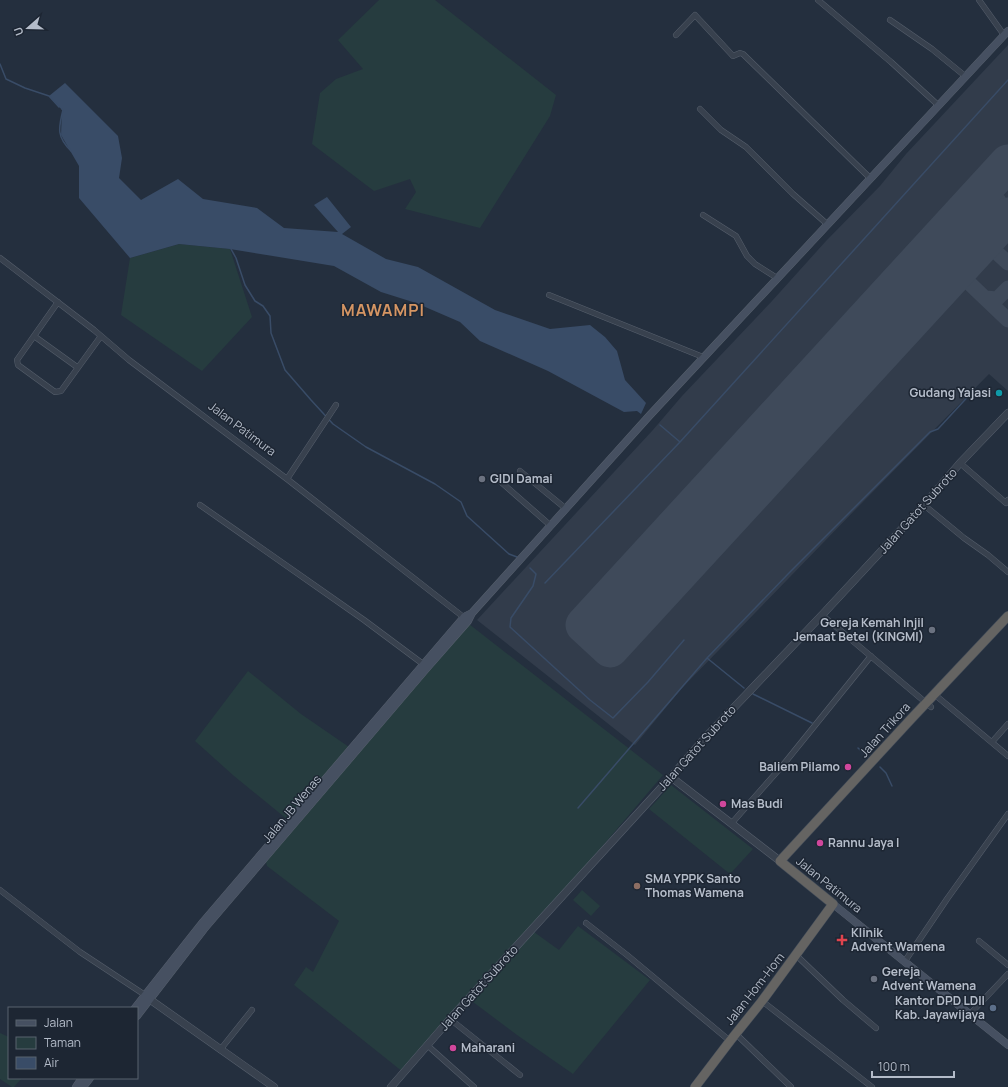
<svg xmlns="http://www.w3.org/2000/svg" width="1008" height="1087" font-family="Manrope,sans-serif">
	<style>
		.airport { fill: #323c4b }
		.green { fill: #263c3f }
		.water { fill: #394c67 }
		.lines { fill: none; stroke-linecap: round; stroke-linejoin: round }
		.stream { stroke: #394c67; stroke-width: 1.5 }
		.taxiway { stroke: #3f4a5a; stroke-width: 15 }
		.runway { stroke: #3f4a5a; stroke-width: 37 }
		.minor-casing { stroke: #565f6c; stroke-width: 6 }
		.tertiary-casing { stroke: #565f6c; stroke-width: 8 }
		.secondary-casing { stroke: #565f6c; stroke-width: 8 }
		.trunk-casing { stroke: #434c59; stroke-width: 10 }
		.minor { stroke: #38414e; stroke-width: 5 }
		.tertiary { stroke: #38414e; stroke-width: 7 }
		.secondary { stroke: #465061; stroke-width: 7 }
		.trunk { stroke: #656462; stroke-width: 9 }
		.culture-dot { fill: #0f9aa8; stroke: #1d2633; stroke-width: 1.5 }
		.worship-dot { fill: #6b7280; stroke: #1d2633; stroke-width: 1.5 }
		.hotel-dot { fill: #d1479c; stroke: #1d2633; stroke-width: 1.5 }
		.education-dot { fill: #8d6e63; stroke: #1d2633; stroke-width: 1.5 }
		.health-dot { fill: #e0444e; stroke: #1d2633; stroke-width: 1.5 }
		.service-dot { fill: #5c6f8a; stroke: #1d2633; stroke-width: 1.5 }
		.labels { text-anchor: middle; stroke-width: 3; stroke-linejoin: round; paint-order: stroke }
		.poi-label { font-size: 12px; font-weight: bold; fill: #b4bcc9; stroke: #1d2633; text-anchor: start }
		.street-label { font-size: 12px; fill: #b4bcc9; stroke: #1d2633 }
		.district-label { font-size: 16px; font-weight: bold; letter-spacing: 1px; fill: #d59563; stroke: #1d2633 }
	</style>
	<rect width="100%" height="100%" fill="#242f3e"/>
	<!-- airport -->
	<path class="airport" d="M1008,45V391L989,374L855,510L682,688L635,745L477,620L652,431L682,396L772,301L826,241L880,186L906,154Z"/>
	<!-- green -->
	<path class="green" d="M379,0H435L556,95L550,116L480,228L405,209L416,192L410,179L374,191L312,144L320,93L336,79L363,69L338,40Z
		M179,244L230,249L252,317L202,371L121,315L130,258Z
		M469,624L663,775L588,863L534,932L559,950L578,926L650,980L573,1074L517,1035L469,999L403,1072L294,985L306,967L313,972L339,921L267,866L266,862Z
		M248,671L301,714L349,747L288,820L234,776L195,741Z
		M671,785L753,849L730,874L649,809Z
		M582,890L600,906L591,916L573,900Z
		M0,1033L9,1037V1078H22L14,1087H12L0,1079Z"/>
	<!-- water -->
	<path class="water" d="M65,83L118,136L122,158L119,178L141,200L178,179L203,199L257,208L284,228L338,232L314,205L327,197L351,227L342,234L386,259L418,267L495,310L550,329L590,325L605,337L617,351L625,380L646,403L641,414L637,411L624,412L548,371L480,341L460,322L416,303L381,292L334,266L230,249L179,244L130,258L79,198V166L61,135L62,110L49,96Z"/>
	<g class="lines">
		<!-- stream -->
		<path class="stream" d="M0,64L6,79L25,88L49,96L59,107
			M62,109L63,110C58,129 57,137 71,151
			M231,249L236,258L245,285L255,301L263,306L270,316L271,333L285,370L311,400L333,424L366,447L435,484L461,502L467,516L509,554L517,557
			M660,425L680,442
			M530,568L536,574L533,586L511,618L510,627L590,700L613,718L648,682L684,640
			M545,583L680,442L1008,80
			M707,658L744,688
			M753,694L812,723
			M858,748L868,757
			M880,767L886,773L892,786
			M578,808L707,658L789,573L930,432L938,429L974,390"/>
		<!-- taxiway -->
		<path class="taxiway" d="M999,201C994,213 995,221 1005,229
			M976,226L1008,229
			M972,230L1008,263
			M945,260L1008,320
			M985,298L997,299L1008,288"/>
		<!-- runway -->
		<path class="runway" d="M1008,163L584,625L610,649L1008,216"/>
		<defs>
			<path id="minor" d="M818,0L891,62L938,105
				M979,0L1004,35
				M890,20L932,49L965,76
				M676,35L695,15L733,56L740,53L743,54L870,178
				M700,109L721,130L746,147L793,194L827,224
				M703,215L736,236L747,256L755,264L777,278
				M0,258L94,330L129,360L287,479L466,619
				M549,295L703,357
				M58,302L17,360L18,365L55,392L61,391L101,336
				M34,336L77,367
				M960,463L1006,503L1008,500
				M520,471L565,508
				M287,479L336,405
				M501,482L551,526
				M200,505L364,620L423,664
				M924,505L964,538L988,555L1008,572
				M822,615L931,707
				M934,694L1008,756
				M992,742L1008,724
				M731,824L783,765L871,656
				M0,890L80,952L145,995
				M586,923L627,955L730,1041
				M979,941L1008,965
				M796,955L843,1000L876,1028
				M905,961L947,899L1008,814
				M762,1001L872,1087
				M970,1014L1008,974
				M450,1019L520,1075
				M736,1034L791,1087
				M427,1045L474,1087
				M220,1050L252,1010"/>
			<path id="tertiary" d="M671,777L780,861
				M145,996L274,1087
				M391,1087L450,1019L671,777L703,740L822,615L924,505L960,463L1008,413"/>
			<path id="secondary" d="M833,904L1008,1045
				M135,1008L203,922L464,617L472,613
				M137,1016L204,929L426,669L468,621L472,613L650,415L1008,31
				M76,1087L82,1078
				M83,1087L90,1078"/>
			<path id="trunk" d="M695,1087L730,1041L762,1001L833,904L780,861L911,719L1008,616"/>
		</defs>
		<!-- minor casing -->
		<use href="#minor" class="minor-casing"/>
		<!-- tertiary casing -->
		<use href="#tertiary" class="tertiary-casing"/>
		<!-- secondary casing -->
		<use href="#secondary" class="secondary-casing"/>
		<!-- trunk casing -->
		<use href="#trunk" class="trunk-casing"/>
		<!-- minor -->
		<use href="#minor" class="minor"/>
		<!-- tertiary -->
		<use href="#tertiary" class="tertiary"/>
		<!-- secondary -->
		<use href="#secondary" class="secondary"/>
		<!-- trunk -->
		<use href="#trunk" class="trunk"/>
	</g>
	<!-- markers -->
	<circle class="culture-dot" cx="999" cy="393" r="4"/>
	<g class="worship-dot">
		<circle cx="482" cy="479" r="4"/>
		<circle cx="932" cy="630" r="4"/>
		<circle cx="874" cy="979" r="4"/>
	</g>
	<g class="hotel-dot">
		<circle cx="848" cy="767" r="4"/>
		<circle cx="723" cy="804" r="4"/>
		<circle cx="820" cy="843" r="4"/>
		<circle cx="453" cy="1048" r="4"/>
	</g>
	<circle class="education-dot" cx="637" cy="886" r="4"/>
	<path class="health-dot" d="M840 934h4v4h4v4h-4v4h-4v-4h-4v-4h4z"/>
	<circle class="service-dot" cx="993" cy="1008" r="4"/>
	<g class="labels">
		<!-- poi labels -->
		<g class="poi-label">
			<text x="991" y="397" text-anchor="end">Gudang Yajasi</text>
			<text x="490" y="483">GIDI Damai</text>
			<text x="924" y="627" text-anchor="end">Gereja Kemah Injil<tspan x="924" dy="14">Jemaat Betel (KINGMI)</tspan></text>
			<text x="840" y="771" text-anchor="end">Baliem Pilamo</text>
			<text x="731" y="808">Mas Budi</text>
			<text x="828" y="847">Rannu Jaya I</text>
			<text x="645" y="883">SMA YPPK Santo<tspan x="645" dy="14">Thomas Wamena</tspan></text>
			<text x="851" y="937">Klinik<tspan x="851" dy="14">Advent Wamena</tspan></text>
			<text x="882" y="976">Gereja<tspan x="882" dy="14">Advent Wamena</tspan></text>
			<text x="985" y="1005" text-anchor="end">Kantor DPD LDII<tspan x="985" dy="14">Kab. Jayawijaya</tspan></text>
			<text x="461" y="1052">Maharani</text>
		</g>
		<!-- street labels -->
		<g class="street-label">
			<text transform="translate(242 429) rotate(37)" y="4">Jalan Patimura</text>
			<text transform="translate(918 511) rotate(-48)" y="4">Jalan Gatot Subroto</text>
			<text transform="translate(885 730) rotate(-48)" y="4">Jalan Trikora</text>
			<text transform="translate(697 748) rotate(-48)" y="4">Jalan Gatot Subroto</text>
			<text transform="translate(292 809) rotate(-50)" y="4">Jalan JB Wenas</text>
			<text transform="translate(829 885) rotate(39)" y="4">Jalan Patimura</text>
			<text transform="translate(479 988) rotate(-48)" y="4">Jalan Gatot Subroto</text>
			<text transform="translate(755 989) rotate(-52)" y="4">Jalan Hom-Hom</text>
		</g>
		<!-- district labels -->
		<g class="district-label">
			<text x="383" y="316">MAWAMPI</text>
		</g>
	</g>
	<!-- legend -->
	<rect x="8" y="1007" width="130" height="72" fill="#1d2633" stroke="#59626f"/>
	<rect x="16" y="1020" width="20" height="6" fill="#465061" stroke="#59626f"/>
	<text x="44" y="1027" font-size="12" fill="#b4bcc9">Jalan</text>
	<rect x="16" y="1037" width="20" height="12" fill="#263c3f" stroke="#59626f"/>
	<text x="44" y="1047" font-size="12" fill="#b4bcc9">Taman</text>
	<rect x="16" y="1057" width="20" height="12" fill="#394c67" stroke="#59626f"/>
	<text x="44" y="1067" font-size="12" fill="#b4bcc9">Air</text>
	<!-- north arrow -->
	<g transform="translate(28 28) rotate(250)" stroke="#1d2633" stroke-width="3" paint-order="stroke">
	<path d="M0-3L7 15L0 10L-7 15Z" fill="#b4bcc9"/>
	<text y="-6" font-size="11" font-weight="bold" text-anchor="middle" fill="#b4bcc9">U</text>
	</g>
	<!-- scale -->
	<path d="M872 1071v6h82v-6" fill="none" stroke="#b4bcc9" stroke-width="2"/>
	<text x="878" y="1071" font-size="12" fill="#b4bcc9" stroke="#1d2633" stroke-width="3" paint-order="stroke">100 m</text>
</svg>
